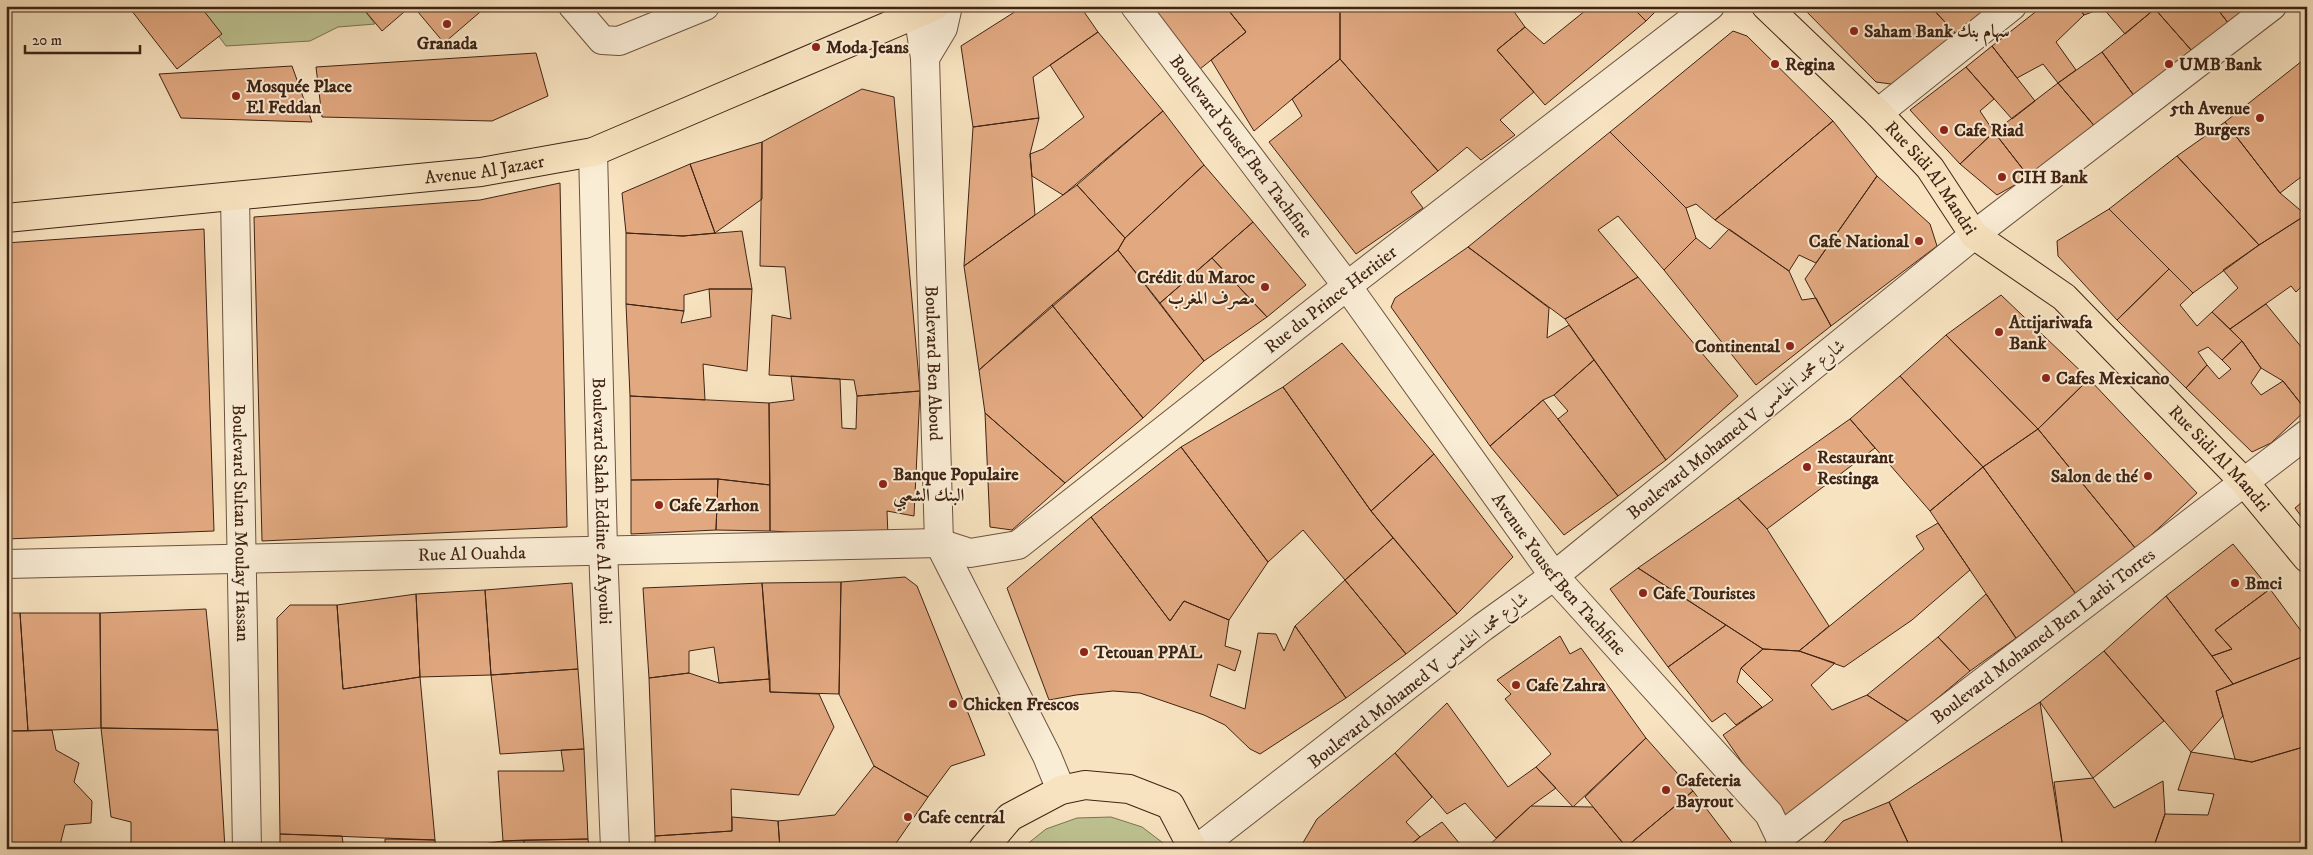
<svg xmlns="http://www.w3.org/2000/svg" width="2313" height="855" font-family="'IM FELL DW Pica',Amiri,serif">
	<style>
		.green { fill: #bec392; stroke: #7e7353 }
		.building { fill: #e2a981; stroke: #3f2314 }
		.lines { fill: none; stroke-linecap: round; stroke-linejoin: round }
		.minor-casing { stroke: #6d533f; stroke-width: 30 }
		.major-casing { stroke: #3f2314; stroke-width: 30 }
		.minor { stroke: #faedd6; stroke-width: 28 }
		.major { stroke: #f8e3c0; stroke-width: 28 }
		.poi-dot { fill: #8f2418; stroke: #faedd6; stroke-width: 2 }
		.labels { text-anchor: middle; stroke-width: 4; stroke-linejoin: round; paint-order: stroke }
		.poi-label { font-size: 18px; font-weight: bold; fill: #3f2314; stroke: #faedd6; text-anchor: start }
		.street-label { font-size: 18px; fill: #3f2314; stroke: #faedd6 }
	</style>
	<rect width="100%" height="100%" fill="#f8e3c0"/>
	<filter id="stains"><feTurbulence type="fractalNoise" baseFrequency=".004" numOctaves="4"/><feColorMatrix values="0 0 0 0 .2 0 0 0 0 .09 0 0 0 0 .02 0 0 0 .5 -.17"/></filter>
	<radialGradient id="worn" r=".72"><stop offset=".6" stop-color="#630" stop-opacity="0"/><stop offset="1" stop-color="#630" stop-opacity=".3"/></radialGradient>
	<!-- green -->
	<path class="green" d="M196,6H361L375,24L338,27L310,41L226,46Z
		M1111,817L1142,827L1171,849H1021L1046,829L1077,818Z"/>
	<!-- building -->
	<path class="building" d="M128,6H200L222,34L177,69Z
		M361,6H411L382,31Z
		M413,6H487L444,43Z
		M1024,6H1080L1098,32L1033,77L1039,118L973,127L961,46Z
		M1152,6H1238L1229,11L1246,32L1200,69Z
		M1238,6H1340V59L1254,131L1211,60L1246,32L1229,11Z
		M1340,6H1510L1525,27L1497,50L1534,92L1500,120L1515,135L1481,160L1467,147L1438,171L1340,59Z
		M1591,6H1631L1646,21L1545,105L1497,50L1525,27L1544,44Z
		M1631,6H1661L1646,21Z
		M1801,6H1930L1958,36L1891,84L1876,82Z
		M1930,6H1994L1958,36Z
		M2043,6H2078L2084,15L2056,42L2076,70L2058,83L2043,64L2017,78L1992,46Z
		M2078,6H2158L2125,34L2103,8L2084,15Z
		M2158,6H2215L2229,24L2192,51L2155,9Z
		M2215,6H2252L2229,24Z
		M2155,9L2192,51L2135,97L2102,52Z
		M1733,31L1747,36L1833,121L1715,220L1696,204L1686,208L1610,132Z
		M1098,32L1163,111L1063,195L1032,176L1030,154L1043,149L1084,117L1050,65Z
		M1992,46L2035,101L2012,119L1966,67Z
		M2102,52L2135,97L2097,129L2058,83Z
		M536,53L548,96L492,121L322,117L316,67Z
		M2307,57V184L2301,177L2280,193L2225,122Z
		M1340,59L1438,171L1411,192L1423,208L1356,254L1269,142L1302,116L1292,99Z
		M292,66L312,122L181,118L159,74Z
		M1966,67L1994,99L1980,111L1994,132L1960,164L1910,110Z
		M2058,83L2097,129L2029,177L1994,132Z
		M862,89L894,97L920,391L857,396L854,380L769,375L772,315L791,319L785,267L760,266L762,142Z
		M1163,111L1204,165L1125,238L1077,185Z
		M1039,118L1030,154L1035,215L964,266L973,127Z
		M1833,121L1877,176L1816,263L1799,255L1789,271L1715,220Z
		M2225,122L2280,193L2306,215L2259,245L2177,156Z
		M1610,132L1686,208L1696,238L1664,270L1618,216L1598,230L1638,277L1565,319L1468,247Z
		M1994,132L2029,177L1997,195L1960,164Z
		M762,142V199L715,233L690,164Z
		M2177,156L2259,245L2193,293L2109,209Z
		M690,164L715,233L683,236L626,233L622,193Z
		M1204,165L1253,222L1160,303L1118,250L1125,238Z
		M1877,176L1930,224L1937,246L1831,326L1805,279Z
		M560,183L567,527L262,541L254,217L480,200Z
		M1077,185L1125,238L1118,250L979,370L964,266Z
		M2109,209L2169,269L2117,320L2058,256L2057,241Z
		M2306,215L2307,281L2296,292L2291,286L2230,329L2212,312L2238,288L2223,270L2259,245Z
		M1253,222L1306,285L1267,317L1212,258Z
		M204,229L214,531L6,539V243Z
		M1729,229L1789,271L1802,300L1816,298L1831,326L1756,385L1664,270L1696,238L1710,249Z
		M742,231L752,289H709L684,295V311L626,304V233L683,236Z
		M1468,247L1549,308L1547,338L1569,325L1594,360L1554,395L1543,400L1490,446L1391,307L1395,298Z
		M1118,250L1204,361L1143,418L1052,305Z
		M1212,258L1267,317L1204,361L1160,303Z
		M2169,269L2193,293L2180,305L2197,326L2212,312L2242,341L2222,360L2208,347L2198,352L2207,365L2186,388L2117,320Z
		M1638,277L1738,396L1666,460L1565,319Z
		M709,289H752L747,371L703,364L705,400L630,396L626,304L684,311L681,323L711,317Z
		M2001,295L2089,379L2038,429L1946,335Z
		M2266,304L2307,354L2306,410L2283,381L2261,368L2242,341L2230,329Z
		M1052,305L1143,418L1065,483L985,413L979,370Z
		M1946,335L2038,429L1983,467L1900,376Z
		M2242,341L2261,368L2251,383L2261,395L2283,381L2306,410L2271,443L2252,452L2186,388L2207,365L2219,379L2231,369L2222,360Z
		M1342,343L1434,454L1371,511L1283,387Z
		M1594,360L1666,460L1618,496L1558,419L1568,411L1554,395Z
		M791,376L840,379L842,428L856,429L857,396L920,391L914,516L887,511L888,537L770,531L769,403L794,400Z
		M1900,376L1983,467L1930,511L1850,419Z
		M2089,379L2197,493L2136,549L2038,429Z
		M1283,387L1371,511L1393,538L1345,580L1303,530L1268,562L1181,447Z
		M630,396L769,403L770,485L718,479L631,480Z
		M1543,400L1618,496L1564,535L1490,446Z
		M985,413L1065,483L1012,530L990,527Z
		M1850,419L1875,448L1767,529L1738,498Z
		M2038,429L2136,549L2076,594L1983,467Z
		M1181,447L1268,562L1229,620L1184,601L1170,621L1091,517Z
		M1434,454L1513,557L1457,614L1371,511Z
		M1983,467L2076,594L2016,638L1930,511Z
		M718,479L770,485V531L716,530Z
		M718,479L716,530L631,534V480Z
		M1738,498L1767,529L1829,626L1799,651L1763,649L1638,568Z
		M2307,498V524L2295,508Z
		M1091,517L1170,621L1184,601L1229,620L1225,646L1241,651L1235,671L1218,664L1210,696L1245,709L1258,633L1276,634L1284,651L1295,626L1346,698L1260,754L1250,749L1225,725L1204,715L1140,693L1113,691L1076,695L1049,700L1007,588Z
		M1938,523L1970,570L1912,620L1844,667L1799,651L1924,549L1916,536Z
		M1393,538L1457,614L1406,654L1345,580Z
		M2233,544L2270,589L2215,630L2232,649L2212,656L2166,596Z
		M1638,568L1726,625L1668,667L1610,589Z
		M905,577L917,586L985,755L951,766L928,797L874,766L839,694L841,582Z
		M1345,580L1406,654L1346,698L1295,626Z
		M841,582L839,694L770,692L762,583Z
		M572,583L578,669L491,675L485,590Z
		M762,583L770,679L719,683L714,647L689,651V673L649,678L643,588Z
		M2270,589L2307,639V655L2233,684L2212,656L2232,649L2215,630Z
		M485,590L491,675L420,677L416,594Z
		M416,594L420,677L343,689L337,605Z
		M1986,594L2016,638L1970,671L1938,637Z
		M2166,596L2233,684L2216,691L2223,716L2191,752L2104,651Z
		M290,605H337L343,689L420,677L435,840L280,834L277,618Z
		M206,609L218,730L101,728L100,613Z
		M6,613H20L28,731H6Z
		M20,613H100L101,728L28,731Z
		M1726,625L1763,649L1741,668L1737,682L1762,707L1736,725L1725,713L1712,722L1668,667Z
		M1560,636L1570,654L1581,648L1646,738L1573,807L1536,767L1551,754L1505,699L1511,694L1497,680Z
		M1938,637L1970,671L1909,722L1867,695Z
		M1763,649L1799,651L1835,663L1811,685L1832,710L1867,695L1909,722L1782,819L1723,735L1773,700L1741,668Z
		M2104,651L2164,721L2093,778L2040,702Z
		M2307,655V746L2252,762L2235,759L2216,691Z
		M578,669L584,749L500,754L491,675Z
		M689,673L719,683L770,679V692L819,694L834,727L799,795L731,789L732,831L655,836L649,678Z
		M2040,702L2063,849H1911L1889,802Z
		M1447,703L1508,787L1536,767L1556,788L1531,806L1496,838L1465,803L1447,814L1395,753Z
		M101,728L218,730L225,849H131V822L111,817Z
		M52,730L56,750L79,763L74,782L92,801L91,823L65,825L59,849H6V731Z
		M1646,738L1693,791L1626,847L1585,797Z
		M2307,746V849H2153L2165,814L2208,815L2214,794L2178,790L2191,752L2252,762Z
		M584,749L588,839L503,841L498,771H564L561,750Z
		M1395,753L1432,797L1406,822L1420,837L1405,849L1301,846L1317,819Z
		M874,766L928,797L892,849H780L778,821L835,815Z
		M2093,778L2114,808L2163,781L2165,814L2153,849H2063L2054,782Z
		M1693,791L1737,849H1628L1626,847Z
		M1889,802L1911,849H1818L1843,821Z
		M1531,806L1593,807L1628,849H1485Z
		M732,817L778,821L780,849H655V836L732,831Z
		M1442,822L1464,849H1405L1420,837Z
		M280,834L342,836L344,849H280Z
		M385,839L435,840L436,849H385Z
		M588,839L589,849H524V840Z
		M524,840V849H447L503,841Z
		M1301,846L1347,849H1303Z"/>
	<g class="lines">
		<defs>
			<g id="minor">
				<path d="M573,6L602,40L619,41L705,6"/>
				<path id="s1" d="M917,6L925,58L939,543L1047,756L1061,790"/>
				<path id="s2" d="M1135,6L1347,286L1554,576L1769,814L1780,837L1781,849"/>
				<path d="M925,58L943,28L948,6"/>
				<path d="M1878,113L2012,6"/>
				<path id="s3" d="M593,152L603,549L615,849"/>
				<path id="s4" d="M235,197L247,849"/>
				<path id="s5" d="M6,564L939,543L970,553L1018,545L1347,286L1710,6"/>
				<path id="s6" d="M1780,837L2307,434"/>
				<path d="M1197,849L1483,627L1554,576L1974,235L2272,6"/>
			</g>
			<g id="major">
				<path id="s7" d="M1766,6L1878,113L1930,168L1974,235L2064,297L2245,483L2307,558"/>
				<path id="s8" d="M6,218L481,172L593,152L935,6"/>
				<path d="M983,849L1010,817L1061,790L1085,785L1129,789L1170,805L1193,849"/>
			</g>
		</defs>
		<!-- minor casing -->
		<use href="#minor" class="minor-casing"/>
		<!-- major casing -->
		<use href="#major" class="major-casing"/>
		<!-- minor -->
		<use href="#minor" class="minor"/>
		<!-- major -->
		<use href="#major" class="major"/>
	</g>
	<!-- markers -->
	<g class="poi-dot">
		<circle cx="447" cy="24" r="5"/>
		<circle cx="1854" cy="31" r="5"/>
		<circle cx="816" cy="47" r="5"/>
		<circle cx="1775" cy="64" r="5"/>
		<circle cx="2169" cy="64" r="5"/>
		<circle cx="236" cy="96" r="5"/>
		<circle cx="2260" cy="118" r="5"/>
		<circle cx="1944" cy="130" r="5"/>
		<circle cx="2002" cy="177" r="5"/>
		<circle cx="1919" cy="241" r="5"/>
		<circle cx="1265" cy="287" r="5"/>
		<circle cx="1999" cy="332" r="5"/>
		<circle cx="1790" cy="346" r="5"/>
		<circle cx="2046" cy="378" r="5"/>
		<circle cx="1807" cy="467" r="5"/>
		<circle cx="2148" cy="476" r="5"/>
		<circle cx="883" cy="484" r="5"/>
		<circle cx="659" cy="505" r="5"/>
		<circle cx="2235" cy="583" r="5"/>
		<circle cx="1643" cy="593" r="5"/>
		<circle cx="1084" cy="652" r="5"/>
		<circle cx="1516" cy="685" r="5"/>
		<circle cx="953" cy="704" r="5"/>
		<circle cx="1666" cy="790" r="5"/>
		<circle cx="908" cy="817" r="5"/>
	</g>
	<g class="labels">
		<!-- poi labels -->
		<g class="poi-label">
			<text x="1864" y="37">Saham Bank سهام بنك</text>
			<text x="447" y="49" text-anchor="middle">Granada</text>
			<text x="826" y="53">Moda Jeans</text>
			<text x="1785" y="70">Regina</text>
			<text x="2179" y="70">UMB Bank</text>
			<text x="246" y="92">Mosquée Place<tspan x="246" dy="21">El Feddan</tspan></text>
			<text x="2250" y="114" text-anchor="end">5th Avenue<tspan x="2250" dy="21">Burgers</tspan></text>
			<text x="1954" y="136">Cafe Riad</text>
			<text x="2012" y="183">CIH Bank</text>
			<text x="1909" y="247" text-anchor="end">Cafe National</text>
			<text x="1255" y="283" text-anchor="end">Crédit du Maroc<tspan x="1255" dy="21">مصرف المغرب</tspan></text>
			<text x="2009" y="328">Attijariwafa<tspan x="2009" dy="21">Bank</tspan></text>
			<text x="1780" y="352" text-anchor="end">Continental</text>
			<text x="2056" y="384">Cafes Mexicano</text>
			<text x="1817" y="463">Restaurant<tspan x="1817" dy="21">Restinga</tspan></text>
			<text x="893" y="480">Banque Populaire<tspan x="893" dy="21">البنك الشعبي</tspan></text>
			<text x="2138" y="482" text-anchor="end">Salon de thé</text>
			<text x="669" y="511">Cafe Zarhon</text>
			<text x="2245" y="589">Bmci</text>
			<text x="1653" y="599">Cafe Touristes</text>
			<text x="1094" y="658">Tetouan PPAL</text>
			<text x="1526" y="691">Cafe Zahra</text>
			<text x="963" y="710">Chicken Frescos</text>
			<text x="1676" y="786">Cafeteria<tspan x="1676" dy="21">Bayrout</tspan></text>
			<text x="918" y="823">Cafe central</text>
		</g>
		<!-- street labels -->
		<g class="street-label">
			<text dy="6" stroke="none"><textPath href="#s2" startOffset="176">Boulevard Yousef Ben Tachfine</textPath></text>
			<text dy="6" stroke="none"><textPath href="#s8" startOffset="481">Avenue Al Jazaer</textPath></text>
			<text dy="6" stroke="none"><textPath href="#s7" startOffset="239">Rue Sidi Al Mandri</textPath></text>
			<text dy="6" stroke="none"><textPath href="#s5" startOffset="1412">Rue du Prince Heritier</textPath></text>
			<text dy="6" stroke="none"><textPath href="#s1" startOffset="358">Boulevard Ben Aboud</textPath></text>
			<text transform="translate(1736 429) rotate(-39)" y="6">Boulevard Mohamed V شارع محمد الخامس</text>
			<text dy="6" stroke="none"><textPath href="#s7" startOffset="644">Rue Sidi Al Mandri</textPath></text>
			<text dy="6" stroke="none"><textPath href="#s3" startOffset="349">Boulevard Salah Eddine Al Ayoubi</textPath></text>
			<text dy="6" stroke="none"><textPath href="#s4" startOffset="326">Boulevard Sultan Moulay Hassan</textPath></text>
			<text dy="6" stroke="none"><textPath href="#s5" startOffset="466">Rue Al Ouahda</textPath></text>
			<text dy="6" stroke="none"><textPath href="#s2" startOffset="709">Avenue Yousef Ben Tachfine</textPath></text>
			<text dy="6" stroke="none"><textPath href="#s6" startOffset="331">Boulevard Mohamed Ben Larbi Torres</textPath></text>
			<text transform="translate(1418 680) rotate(-38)" y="6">Boulevard Mohamed V شارع محمد الخامس</text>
		</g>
	</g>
	<!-- margin -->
	<rect width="2313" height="855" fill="none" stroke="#f8e3c0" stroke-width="25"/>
	<rect x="8" y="8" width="2298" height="840" fill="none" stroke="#3f2314" stroke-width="2.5"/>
	<rect x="12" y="12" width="2288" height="830" fill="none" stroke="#3f2314"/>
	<!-- scale -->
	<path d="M25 45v8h115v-8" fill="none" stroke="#3f2314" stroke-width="2.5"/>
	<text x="32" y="45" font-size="15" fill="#3f2314" stroke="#faedd6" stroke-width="4" paint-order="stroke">20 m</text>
	<rect width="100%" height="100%" filter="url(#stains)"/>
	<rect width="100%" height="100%" fill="url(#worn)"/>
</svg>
